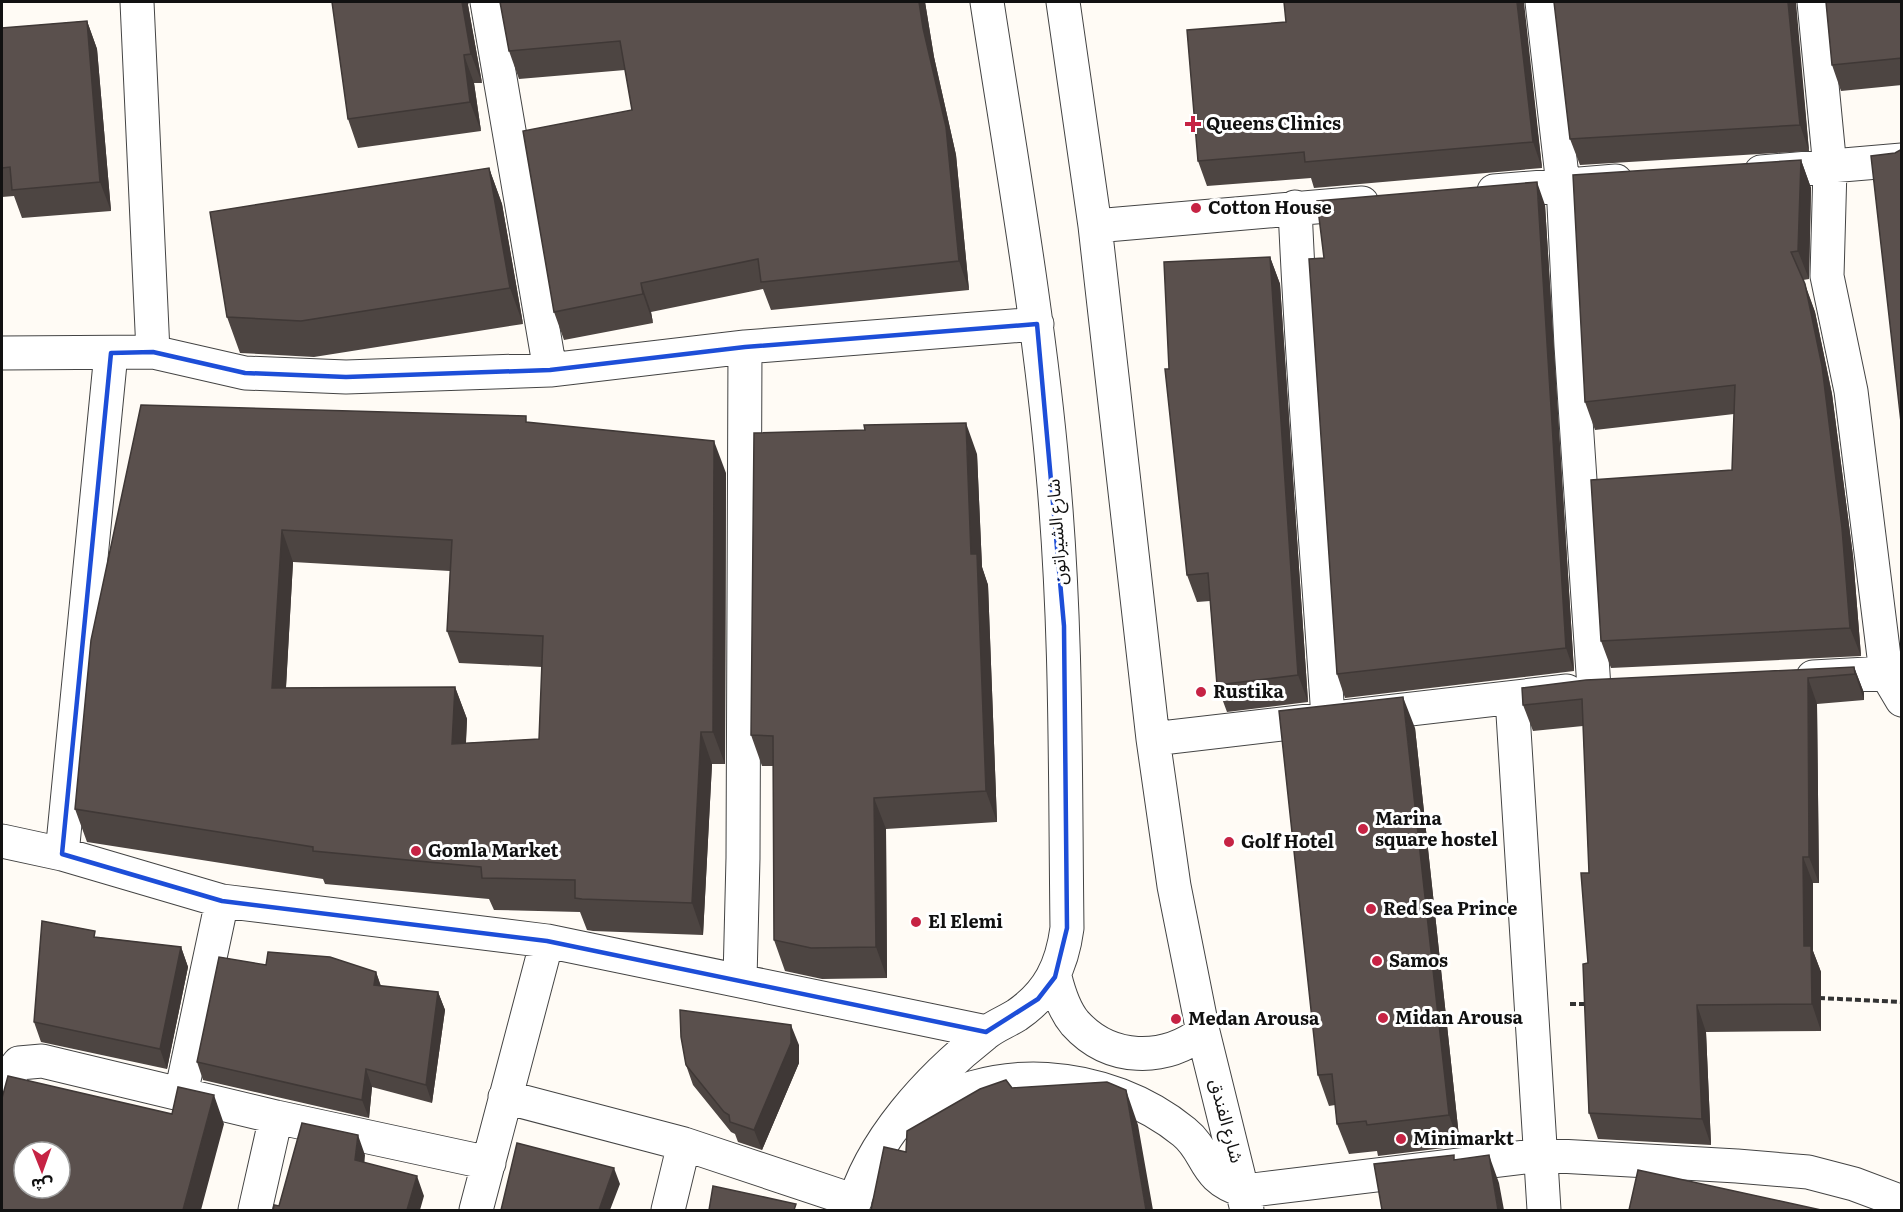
<svg xmlns="http://www.w3.org/2000/svg" width="1903" height="1212" font-family="Literata,'Noto Sans Arabic',serif">
	<style>
		.lines { fill: none; stroke-linecap: round; stroke-linejoin: round }
		.minor-casing { stroke: #444; stroke-width: 35 }
		.path { stroke: #333; stroke-width: 4; stroke-dasharray: 6 3; stroke-linecap: butt }
		.minor { stroke: #fff; stroke-width: 33 }
		.wall { fill: #4d4542; fill-rule: evenodd }
		.shaded-wall { fill: #3f3836 }
		.building { fill: #5a504d; stroke: #3f3836; stroke-width: 1.5; fill-rule: evenodd }
		.marked { fill: none; stroke: #1d4ed8; stroke-width: 4.5; stroke-linejoin: round }
		.poi-dot { fill: #c62344; stroke: #fff; stroke-width: 2 }
		.labels { text-anchor: middle; stroke-width: 6; stroke-linejoin: round; paint-order: stroke }
		.poi-label { font-size: 18px; font-weight: bold; fill: #111; stroke: #fff; text-anchor: start }
		.street-label { font-size: 18px; fill: #111; stroke: #fff }
	</style>
	<rect width="100%" height="100%" fill="#fffbf5"/>
	<g class="lines">
		<defs>
			<path id="minor" d="M137,2L153,352
				M487,2L550,370
				M1063,2L1095,226L1153,739L1174,886L1203,1032L1247,1210
				M1542,2L1563,185L1571,346L1594,688
				M1814,2L1830,168L1827,276L1851,391L1886,673L1902,700
				M1761,172L1902,160
				M1494,191L1616,181
				M1295,207C1302,378 1317,547 1328,718
				M1095,226L1362,203
				M2,353L153,352L245,373L346,377L550,370L745,347L1037,324
				M1813,677L1886,673
				M1512,698L1544,1210
				M1153,739L1567,691
				M2,841L62,854L222,901L547,941L986,1032
				M62,854L111,353
				M1055,977C1059,993 1064,1010 1075,1023C1110,1062 1164,1062 1203,1032
				M740,979L743,858L745,347
				M2,1084L19,1063L42,1061L276,1117L489,1163
				M181,1094L222,901
				M505,1097L684,1144L855,1201
				M907,1122C987,1057 1108,1070 1184,1132C1210,1153 1201,1178 1245,1191L1541,1155L1737,1166L1808,1172L1854,1184L1902,1202
				M255,1210L276,1117
				M476,1210L547,941
				M668,1210L684,1144
				M852,1210C870,1141 930,1077 985,1034C994,1026 1006,1022 1017,1015C1049,993 1062,966 1067,928C1065,777 1067,625 1053,474C1039,316 1011,159 987,2"/>
		</defs>
		<!-- minor casing -->
		<use href="#minor" class="minor-casing"/>
		<!-- path -->
		<path class="path" d="M1819,998L1902,1002
			M1570,1004H1589"/>
		<!-- minor -->
		<use href="#minor" class="minor"/>
	</g>
	<!-- wall -->
	<path class="wall" d="M500,2H925L934,57L956,155L969,290L771,310L763,289L651,312L653,323L564,340L554,312L632,110L625,70L519,79L509,51Z
		M1902,2V85L1841,91L1832,65Z
		M1523,4L1542,168L1314,188L1311,178L1207,186L1198,161Z
		M1795,4L1809,151L1580,165L1570,139Z
		M468,5L482,83H474L481,131L358,148L348,119Z
		M87,21L97,49L111,211L22,218L14,196L2,197V28Z
		M1801,160L1811,188L1809,279L1803,280L1815,312L1832,394L1853,556L1861,656L1611,668L1601,641L1732,470L1734,414L1595,430L1585,402Z
		M489,168L502,204L523,324L314,357L240,353L227,317Z
		M1545,205L1574,671L1345,698L1337,674L1324,258Z
		M1270,257L1280,284L1308,702L1227,712L1217,685L1210,601L1197,602L1187,575L1169,369Z
		M141,405L529,422L726,473L725,764H712L703,935L593,931L587,930L580,912L494,910L489,899L325,884L323,879L87,842L75,809ZM293,562L450,571L447,631L459,663L542,667L539,739L466,743L467,719L455,687L286,688Z
		M977,454L982,567L988,585L997,822L886,829L887,978L822,979L785,971L774,940L773,766H762L751,735Z
		M1854,667L1864,693V700L1817,704L1819,883H1813V951L1821,972V1031L1706,1032L1711,1145L1598,1139L1589,1113L1588,963L1589,873L1583,726L1533,731L1523,705Z
		M1415,728L1460,1146L1378,1156L1377,1151L1349,1154L1337,1124L1335,1105L1329,1106L1318,1075Z
		M97,937L181,947L188,967L167,1069L41,1042L34,1022Z
		M266,965L376,972L381,986L438,992L445,1010L432,1103L372,1087L369,1118L203,1080L197,1062Z
		M799,1045V1063L762,1150L738,1142L735,1134L731,1132L693,1085L686,1065Z"/>
	<!-- shaded-wall -->
	<path class="shaded-wall" d="M462,2H469L468,5L482,83L471,54Z
		M919,2H925L934,57L956,155L969,290L959,261Z
		M1517,2H1524L1542,168L1533,142Z
		M1788,2H1796L1809,151L1800,125Z
		M87,21L97,49L111,211L100,182Z
		M464,55L474,83L481,131L470,102Z
		M1801,160L1811,188L1809,279L1798,251Z
		M489,168L502,204L523,324L510,288Z
		M1537,182L1545,205L1574,671L1566,648Z
		M1270,257L1280,284L1308,702L1298,675Z
		M641,283L651,312L653,323L643,294Z
		M1805,284L1815,312L1832,394L1853,556L1861,656L1850,628Z
		M966,423L977,454L982,567L988,585L997,822L986,791L971,554Z
		M714,441L726,473L725,764L713,732Z
		M282,530L293,562L284,721L272,688Z
		M1854,667L1864,693V700L1855,674Z
		M1808,678L1817,704L1819,883L1809,857Z
		M455,687L467,719L464,777L452,744Z
		M1403,697L1415,728L1460,1146L1449,1115Z
		M701,732L712,764L703,935L692,903Z
		M874,798L886,829L887,978L876,947Z
		M1803,857L1813,883V951L1821,972V1031L1812,1004L1804,946Z
		M181,947L188,967L167,1069L160,1049Z
		M376,972L382,990L374,985Z
		M438,992L445,1010L432,1103L426,1085Z
		M1697,1005L1706,1032L1711,1145L1702,1119Z
		M791,1025L799,1045V1063L762,1150L754,1130Z
		M366,1069L372,1087L369,1118L362,1100Z
		M1126,1090L1138,1125L1153,1210H1146Z
		M214,1095L224,1124L201,1210H183Z
		M358,1135L365,1155L363,1180L355,1160Z
		M1489,1155L1499,1183L1504,1210H1498Z
		M614,1168L620,1184L610,1210H599Z
		M417,1176L424,1196L420,1210H407Z"/>
	<!-- building -->
	<path class="building" d="M332,2H462L471,54L464,55L470,102L348,119Z
		M500,2H919L923,28L946,127L959,261L761,282L758,259L641,283L643,294L554,312L523,131L632,110L620,41L509,51Z
		M1284,2H1517L1533,142L1305,162L1304,152L1198,161L1187,30L1286,22Z
		M1554,2H1788L1800,125L1570,139Z
		M1826,2H1902V58L1832,65Z
		M87,21L100,182L12,190L10,167L2,168V28Z
		M1902,149V431L1871,156L1895,153Z
		M1801,160L1798,251L1791,252L1805,284L1822,366L1842,528L1850,628L1601,641L1591,480L1732,470L1735,385L1585,402L1573,175Z
		M489,168L510,288L301,321L227,317L210,212Z
		M1537,182L1566,648L1337,674L1309,259L1324,258L1317,201Z
		M1270,257L1298,675L1217,685L1208,573L1187,575L1165,369H1169L1164,262Z
		M141,405L526,416V422L714,441L713,732H701L692,903L582,899L575,898V880L482,878L481,867L313,851V847L75,809L91,640ZM282,530L452,540L447,631L543,636L539,739L452,744L455,687L272,688Z
		M966,423L971,554H977L986,791L874,798L876,947L811,948L774,940L773,736L751,735L754,433L865,430L864,425Z
		M1854,667L1855,674L1808,678L1809,857H1803L1804,946H1811L1812,1004L1697,1005L1702,1119L1589,1113L1583,964L1588,963L1581,873H1589L1582,699L1523,705L1522,688L1586,680Z
		M1403,697L1449,1115L1367,1125L1366,1121L1337,1124L1332,1074L1318,1075L1279,711Z
		M42,921L95,931L94,937L181,947L160,1049L34,1022Z
		M268,952L330,957L376,972L374,985L438,992L426,1085L366,1069L362,1100L197,1062L219,957L266,965Z
		M680,1010L791,1025V1043L754,1130L730,1122L729,1115L724,1112L686,1065L681,1037Z
		M8,1076L172,1114L178,1087L214,1095L183,1210H2V1098ZM24,1152H60V1188H24Z
		M1006,1080L1012,1088L1107,1082L1126,1090L1146,1210H871L884,1147L906,1152L907,1131L980,1089Z
		M302,1123L358,1135L355,1160L417,1176L407,1210H273L274,1205L279,1206Z
		M517,1143L614,1168L599,1210H501Z
		M1454,1155V1160L1489,1155L1498,1210H1382L1374,1164Z
		M1638,1170L1821,1210H1629Z
		M713,1186L796,1204L794,1210H709Z"/>
	<!-- marked area -->
	<path class="marked" d="M1037,324L1064,626L1067,928L1055,977L1038,999L986,1032L547,941L222,901L62,854L111,353L153,352L245,373L346,377L550,370L745,347Z"/>
	<!-- markers -->
	<g class="poi-dot">
		<path d="M1190 115h6v6h6v6h-6v6h-6v-6h-6v-6h6z"/>
		<circle cx="1196" cy="208" r="6"/>
		<circle cx="1201" cy="692" r="6"/>
		<circle cx="1363" cy="829" r="6"/>
		<circle cx="1229" cy="842" r="6"/>
		<circle cx="416" cy="851" r="6"/>
		<circle cx="1371" cy="909" r="6"/>
		<circle cx="916" cy="922" r="6"/>
		<circle cx="1377" cy="961" r="6"/>
		<circle cx="1383" cy="1018" r="6"/>
		<circle cx="1176" cy="1019" r="6"/>
		<circle cx="1401" cy="1139" r="6"/>
	</g>
	<g class="labels">
		<!-- poi labels -->
		<g class="poi-label">
			<text x="1206" y="130">Queens Clinics</text>
			<text x="1208" y="214">Cotton House</text>
			<text x="1213" y="698">Rustika</text>
			<text x="1375" y="825">Marina<tspan x="1375" dy="21">square hostel</tspan></text>
			<text x="1241" y="848">Golf Hotel</text>
			<text x="428" y="857">Gomla Market</text>
			<text x="1383" y="915">Red Sea Prince</text>
			<text x="928" y="928">El Elemi</text>
			<text x="1389" y="967">Samos</text>
			<text x="1395" y="1024">Midan Arousa</text>
			<text x="1188" y="1025">Medan Arousa</text>
			<text x="1413" y="1145">Minimarkt</text>
		</g>
		<!-- street labels -->
		<g class="street-label">
			<text transform="translate(1057 532) rotate(-94)" y="6">شارع الشيراتون</text>
			<text transform="translate(1226 1121) rotate(75)" y="6">شارع الفندق</text>
		</g>
	</g>
	<!-- border -->
	<rect width="1903" height="1212" fill="none" stroke="#111111" stroke-width="6"/>
	<!-- north arrow -->
	<g transform="translate(42 1170) rotate(179)"><circle r="28" fill="#ffffff" stroke="#a0a0a0" stroke-width="1.5"/>
	<path d="M0-4.5L10 22L0 15L-10 22Z" fill="#c62344"/>
	<text y="-9" font-size="16" font-weight="bold" text-anchor="middle" fill="#111111">ش</text>
	</g>
</svg>
